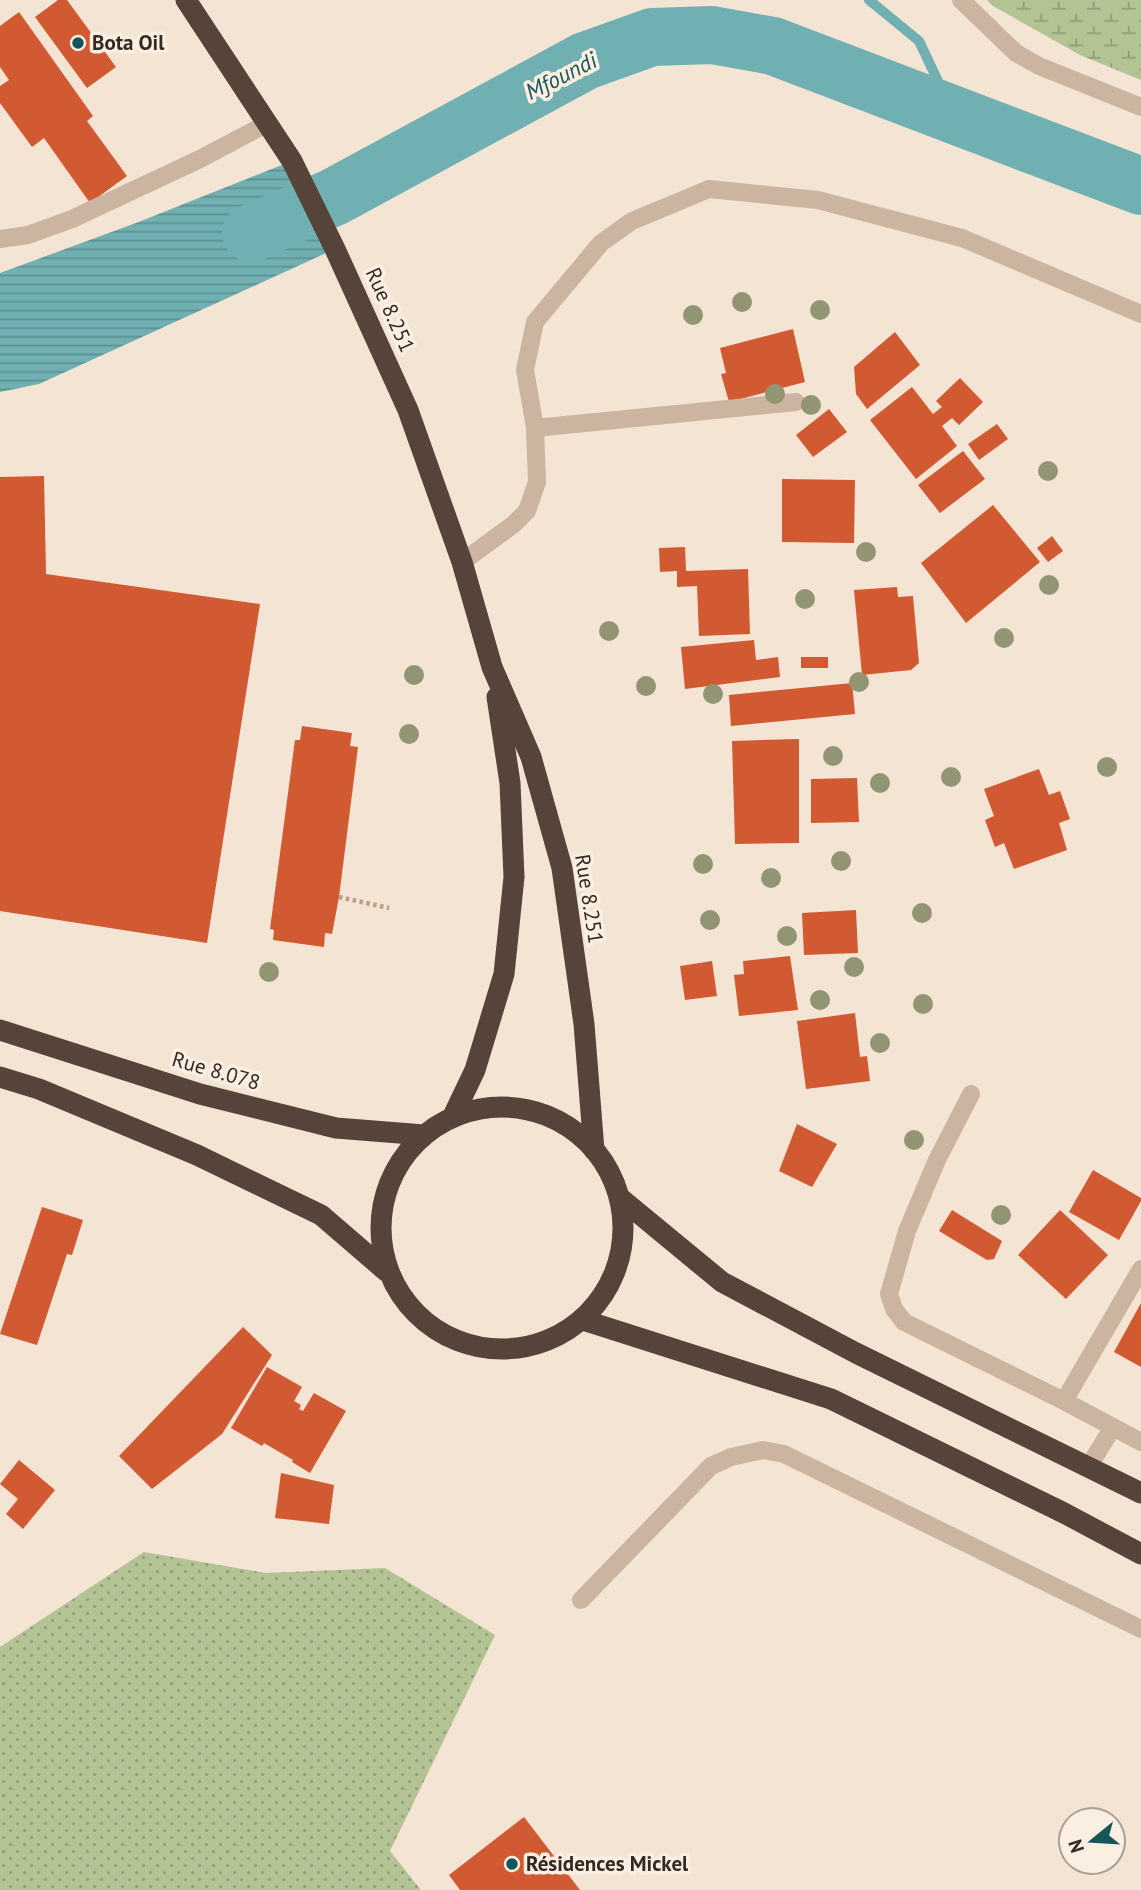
<svg xmlns="http://www.w3.org/2000/svg" width="1141" height="1890" font-family="'PT Sans',sans-serif">
	<style>
		.grass { fill: url(#grass-dots) }
		.wetland { fill: url(#wetland-marsh) }
		.water { fill: url(#water-rules) }
		.lines { fill: none; stroke-linecap: round; stroke-linejoin: round }
		.stream { stroke: #71b0b2; stroke-width: 10 }
		.river { stroke: #71b0b2; stroke-width: 58 }
		.building { fill: #d25a33 }
		.path { stroke: #b79d8a; stroke-width: 4.5; stroke-dasharray: 3.5 3.5; stroke-linecap: butt }
		.minor { stroke: #cbb4a0; stroke-width: 18 }
		.highway { stroke: #56433a; stroke-width: 21 }
		.tree { fill: #929574 }
		.poi-dot { fill: #165559; stroke: #fbefe1; stroke-width: 2.5 }
		.labels { text-anchor: middle; stroke-width: 7; stroke-linejoin: round; paint-order: stroke }
		.poi-label { font-size: 21px; font-weight: bold; fill: #342924; stroke: #fbefe1; text-anchor: start }
		.street-label { font-size: 21px; fill: #342924; stroke: #fbefe1 }
		.water-label { font-size: 23px; font-style: italic; fill: #165559; stroke: #fbefe1 }
	</style>
	<defs>
		<pattern id="grass-dots" width="8" height="8" patternUnits="userSpaceOnUse" patternTransform="scale(1.75)"><rect width="8" height="8" fill="#b3c394"/><path d="M2 2h.1M6 6h.1" fill="none" stroke="#929e79" stroke-width="1.8" stroke-linecap="round"/></pattern>
		<pattern id="wetland-marsh" width="20" height="14" patternUnits="userSpaceOnUse" patternTransform="scale(1.75)"><rect width="20" height="14" fill="#b3c394"/><path d="M1 5h8M5 5V1M11 12h8M15 12V8" fill="none" stroke="#929e79"/></pattern>
		<pattern id="water-rules" width="6" height="5" patternUnits="userSpaceOnUse" patternTransform="scale(1.75)"><rect width="6" height="5" fill="#71b0b2"/><path d="M0 2.5h6" fill="none" stroke="#5e8f91"/></pattern>
	</defs>
	<rect width="100%" height="100%" fill="#f3e4d4"/>
	<!-- grass -->
	<path class="grass" d="M144,1552L266,1573L385,1568L495,1635L390,1851L421,1890H0V1647Z"/>
	<!-- wetland -->
	<path class="wetland" d="M987,0H1141V80L1080,55L993,6Z"/>
	<!-- water -->
	<path class="water" d="M292,161L335,249L39,384L0,392V273L136,223Z"/>
	<g class="lines">
		<!-- stream -->
		<path class="stream" d="M869,0L919,41L953,113"/>
		<!-- river -->
		<path class="river" d="M251,233L334,197L585,61L652,37L712,35L773,46L1141,186"/>
	</g>
	<!-- building -->
	<path class="building" d="M58,0H67L116,67L87,88L35,17Z
		M19,12L93,116L87,121L127,176L90,203L44,138L32,147L0,103V86L9,80L0,67V26Z
		M793,329L805,382L729,402L721,374L726,373L720,348Z
		M895,332L920,365L867,409L856,394L854,367Z
		M960,378L983,402L959,425L952,418L942,426L957,446L916,479L870,420L912,387L933,414L942,407L936,401Z
		M829,409L847,432L813,457L796,435Z
		M997,424L1008,439L979,460L968,444Z
		M963,451L985,479L940,513L918,485Z
		M44,476L46,574L260,604L207,943L0,911V477Z
		M782,479L855,480L854,543L782,542Z
		M993,505L1040,562L966,623L921,563Z
		M1052,536L1063,551L1048,562L1037,548Z
		M685,547L686,571L748,569L750,634L699,636L697,586L677,587V571L660,572L659,548Z
		M897,587L898,597L913,596L919,663L911,670L862,675L854,590Z
		M754,640L756,660L778,657L780,677L685,689L681,647Z
		M801,657H828V668H801Z
		M852,683L855,714L731,726L729,695Z
		M302,726L352,733L350,746L358,747L339,897L332,934L325,933L324,947L273,940L274,930L270,929L295,740H300Z
		M799,739V843L735,844L732,741Z
		M1039,769L1049,795L1060,791L1070,819L1059,823L1067,850L1014,869L1004,843L995,847L985,820L994,816L984,789Z
		M857,778L859,822L811,823V779Z
		M856,910L858,953L804,955L802,913Z
		M790,956L798,1010L739,1016L734,975L744,974L743,961Z
		M712,961L717,996L685,1000L680,966Z
		M855,1013L860,1057L867,1056L870,1081L806,1089L797,1021Z
		M797,1124L837,1144L812,1187L779,1171Z
		M1093,1170L1141,1198V1201L1119,1240L1069,1212Z
		M42,1207L83,1220L72,1255L67,1254L37,1345L0,1334Z
		M952,1210L1002,1241L994,1259L987,1260L939,1231Z
		M1060,1210L1108,1255L1066,1299L1018,1255Z
		M1141,1303V1367L1114,1352Z
		M243,1327L272,1355L222,1434L152,1489L119,1456Z
		M267,1367L302,1387L294,1401L301,1405L299,1409L303,1411L314,1393L346,1411L310,1473L292,1462L293,1460L264,1443L262,1446L231,1428Z
		M19,1460L55,1490L23,1529L6,1514L18,1499L0,1484Z
		M281,1473L334,1485L329,1524L275,1518Z
		M524,1817L580,1890H460L449,1875Z"/>
	<g class="lines">
		<!-- path -->
		<path class="path" d="M339,897L389,908"/>
		<!-- minor -->
		<path class="minor" d="M961,0L1016,53L1039,66L1141,107
			M0,239L28,235L72,219L200,159L268,123
			M535,428L796,402
			M462,562L514,524L527,511L537,482L535,428L525,370L535,322L601,243L632,221L709,189L818,200L962,238L1141,314
			M971,1094L937,1160L907,1231L889,1294L894,1309L904,1322L1064,1401L1141,1442
			M1064,1401L1141,1269
			M1089,1466L1113,1427
			M581,1600L711,1466L731,1457L763,1450L784,1454L1141,1629"/>
		<!-- highway -->
		<path class="highway" d="M186,0L292,161L335,249L408,410L462,562L492,667L531,757L562,868L584,1024L594,1150
			M0,1030L200,1094L336,1128L424,1135
			M0,1077L39,1089L197,1155L321,1215L386,1271
			M381 1228a121 121 0 1 1 242 0a121 121 0 1 1-242 0Z
			M453,1116L475,1070L504,974L514,877L510,783L497,697
			M619,1197L722,1282L856,1353L1141,1493
			M583,1320L831,1399L1064,1513L1141,1554"/>
	</g>
	<!-- trees -->
	<g class="tree">
		<circle cx="742" cy="302" r="10"/>
		<circle cx="820" cy="310" r="10"/>
		<circle cx="693" cy="315" r="10"/>
		<circle cx="775" cy="394" r="10"/>
		<circle cx="811" cy="405" r="10"/>
		<circle cx="1048" cy="471" r="10"/>
		<circle cx="866" cy="552" r="10"/>
		<circle cx="1049" cy="585" r="10"/>
		<circle cx="805" cy="599" r="10"/>
		<circle cx="609" cy="631" r="10"/>
		<circle cx="1004" cy="638" r="10"/>
		<circle cx="414" cy="675" r="10"/>
		<circle cx="859" cy="682" r="10"/>
		<circle cx="646" cy="686" r="10"/>
		<circle cx="713" cy="694" r="10"/>
		<circle cx="409" cy="734" r="10"/>
		<circle cx="833" cy="756" r="10"/>
		<circle cx="1107" cy="767" r="10"/>
		<circle cx="951" cy="777" r="10"/>
		<circle cx="880" cy="783" r="10"/>
		<circle cx="841" cy="861" r="10"/>
		<circle cx="703" cy="864" r="10"/>
		<circle cx="771" cy="878" r="10"/>
		<circle cx="922" cy="913" r="10"/>
		<circle cx="710" cy="920" r="10"/>
		<circle cx="787" cy="936" r="10"/>
		<circle cx="854" cy="967" r="10"/>
		<circle cx="269" cy="972" r="10"/>
		<circle cx="820" cy="1000" r="10"/>
		<circle cx="923" cy="1004" r="10"/>
		<circle cx="880" cy="1043" r="10"/>
		<circle cx="914" cy="1140" r="10"/>
		<circle cx="1001" cy="1215" r="10"/>
	</g>
	<!-- markers -->
	<g class="poi-dot">
		<circle cx="78" cy="43" r="7"/>
		<circle cx="512" cy="1864" r="7"/>
	</g>
	<g class="labels">
		<!-- poi labels -->
		<g class="poi-label">
			<text x="92" y="50">Bota Oil</text>
			<text x="526" y="1871">Résidences Mickel</text>
		</g>
		<!-- street labels -->
		<g class="street-label">
			<text transform="translate(390 310) rotate(66)" y="7">Rue 8.251</text>
			<text transform="translate(589 899) rotate(81)" y="7">Rue 8.251</text>
			<text transform="translate(216 1071) rotate(16)" y="7">Rue 8.078</text>
		</g>
		<!-- water labels -->
		<g class="water-label">
			<text transform="translate(561 76) rotate(-27)" y="8">Mfoundi</text>
		</g>
	</g>
	<!-- north arrow -->
	<g transform="translate(1092 1841) rotate(252)"><circle r="33" fill="#fbefe1" stroke="#aba095" stroke-width="2"/>
	<path d="M0-5L12 26L0 18L-12 26Z" fill="#165559"/>
	<text y="-10" font-size="19" font-weight="bold" text-anchor="middle" fill="#342924">N</text>
	</g>
</svg>
